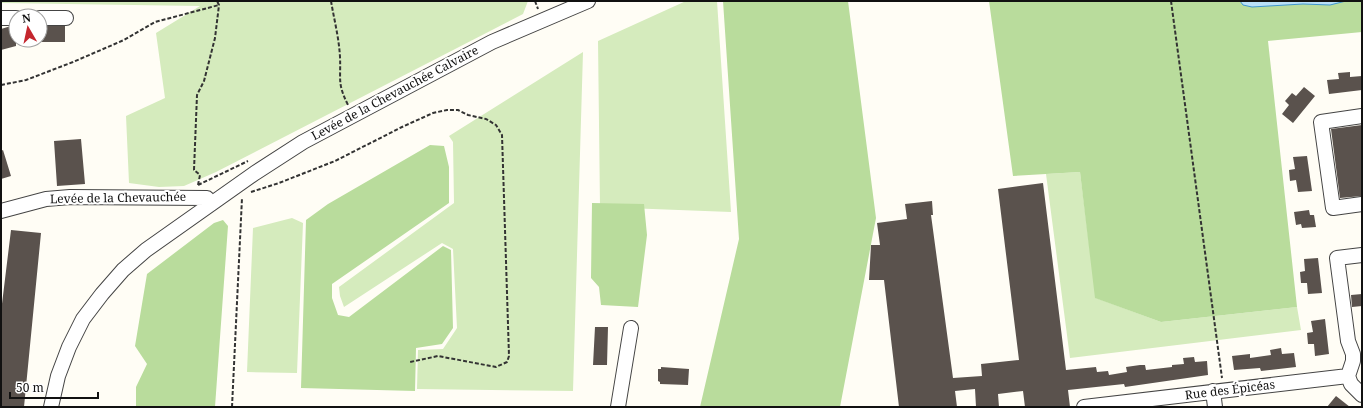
<svg xmlns="http://www.w3.org/2000/svg" width="1363" height="408" font-family="'Noto Serif',serif">
	<style>
		.green { fill: #d5ebbd }
		.forest { fill: #b9dc9c }
		.water { fill: #b9e0f7; stroke: #3f96cf }
		.building { fill: #5a524d }
		.lines { fill: none; stroke-linecap: round; stroke-linejoin: round }
		.minor-casing { stroke: #444; stroke-width: 16 }
		.path { stroke: #333; stroke-width: 2; stroke-dasharray: 4 2; stroke-linecap: butt }
		.minor { stroke: #fff; stroke-width: 14 }
		.labels { text-anchor: middle; stroke-width: 4; stroke-linejoin: round; paint-order: stroke }
		.street-label { font-size: 12px; fill: #111; stroke: #fff }
	</style>
	<rect width="100%" height="100%" fill="#fffdf5"/>
	<!-- green -->
	<path class="green" d="M1,1H528L523,14L216,172L184,186L159,187L129,183L126,116L165,98L156,33L200,6L1,3Z
		M686,1H717L731,212L600,207L598,41Z
		M583,52L573,391L417,389L418,350L443,349L457,328L453,249L442,243L344,307L340,296L339,287L454,203L453,142L449,136Z
		M1080,172L1096,298L1161,322L1297,307L1301,330L1070,358L1046,174Z
		M292,218L303,223L297,373L247,372L253,228Z"/>
	<!-- forest -->
	<path class="forest" d="M723,1H848L876,218L840,407H700L739,239Z
		M989,1H1362V32L1268,41L1297,307L1161,322L1095,298L1080,172L1013,176Z
		M430,145L444,146L449,167V203L332,284V298L338,315L349,317L443,246L451,250L453,328L442,344L416,348L415,391L301,388L306,220L328,204Z
		M592,203L644,204L647,235L638,307L601,305L599,287L591,278Z
		M223,220L228,226L215,407H136V387L147,364L135,346L147,274L214,223Z"/>
	<!-- water -->
	<path class="water" d="M1240,1H1346L1330,5L1303,4L1252,7L1243,5Z"/>
	<!-- building -->
	<path class="building" d="M11,26H16V46L1,50V29Z
		M40,26H65V42H40Z
		M1350,72V77L1362,76V90L1329,94L1327,80L1339,79L1338,73Z
		M1304,87L1315,96L1293,123L1282,114L1289,105L1285,101L1292,93L1296,96Z
		M1362,125V196L1340,198L1331,129Z
		M81,139L85,184L57,186L54,141Z
		M3,150L11,176L1,179V151Z
		M1307,156L1312,191L1298,192L1296,180L1290,181L1289,170L1295,169L1293,157Z
		M1043,183L1066,370L1096,367L1097,372L1108,371L1109,375L1127,372L1126,367L1140,365H1145L1146,370L1172,367V365L1184,364L1183,358L1194,357L1195,362L1207,361L1208,375L1125,387L1124,384L1068,390L1070,407H1025L1023,391L998,394L999,407H976L975,389L955,391L957,407H899L884,280H869L871,245H880L877,223L907,219L905,204L932,201L933,215H931L953,378L982,376L981,364L1019,360L998,189Z
		M1309,210L1310,215H1314L1316,227L1302,228L1301,224L1296,225L1294,212Z
		M11,230L41,233L24,407H1V312Z
		M1318,258L1322,293L1308,294L1307,283H1301L1300,272L1305,271L1304,259Z
		M1362,294V306L1352,307L1351,295Z
		M1325,319L1329,354L1315,356L1314,344H1308L1307,333L1313,332L1311,321Z
		M595,327H608L607,365H593Z
		M1281,348L1282,354L1294,353L1296,367L1261,371L1260,368L1234,370L1232,356L1250,354V358L1271,355L1270,350Z
		M661,367L689,369L688,385L660,384V382L658,381V369H661Z
		M1336,396L1350,407H1327Z"/>
	<g class="lines">
		<defs>
			<path id="minor" d="M1,18H16
				M40,18H66
				M1362,116L1321,122L1333,208L1362,204
				M1,211L46,199L70,197L207,198L211,203
				M1362,255L1337,258L1348,341L1353,354V361L1348,376L1351,384L1362,395
				M1213,391L1215,407
				M51,407L58,376L69,347L83,319L102,294L123,270L146,250L255,173L303,142L492,42L588,1
				M618,407L631,328
				M1084,407L1348,376"/>
		</defs>
		<!-- minor casing -->
		<use href="#minor" class="minor-casing"/>
		<!-- path -->
		<path class="path" d="M331,1C334,19 339,38 340,57C341,80 337,83 348,105
			M535,1L538,9
			M1171,1L1222,378
			M1,85L26,80L73,62L124,40L155,22L219,5
			M198,185L248,161
			M198,185L200,175L194,170L197,95L204,81L215,38L219,5L217,1
			M251,192L279,183L335,161L402,127L433,113L447,110H458L468,115L486,119L496,125L502,135L509,356L507,362L496,367L438,356L410,362
			M232,407L242,198"/>
		<!-- minor -->
		<use href="#minor" class="minor"/>
	</g>
	<g class="labels">
		<!-- street labels -->
		<g class="street-label">
			<text transform="translate(395 93) rotate(-28)" y="4">Levée de la Chevauchée Calvaire</text>
			<text transform="translate(118 198) rotate(-1)" y="4">Levée de la Chevauchée</text>
			<text transform="translate(1230 390) rotate(-7)" y="4">Rue des Épicéas</text>
		</g>
	</g>
	<!-- border -->
	<rect width="1363" height="408" fill="none" stroke="#111111" stroke-width="4"/>
	<!-- north arrow -->
	<g transform="translate(28 28) rotate(351)"><circle r="19" fill="#ffffff" stroke="#a0a0a0"/>
	<path d="M0-3L7 15L0 10L-7 15Z" fill="#c4262e"/>
	<text y="-6" font-size="11" font-weight="bold" text-anchor="middle" fill="#111111">N</text>
	</g>
	<!-- scale -->
	<path d="M10 392v6h88v-6" fill="none" stroke="#111111" stroke-width="2"/>
	<text x="16" y="392" font-size="12" fill="#111111" stroke="#ffffff" stroke-width="3" paint-order="stroke">50 m</text>
</svg>
